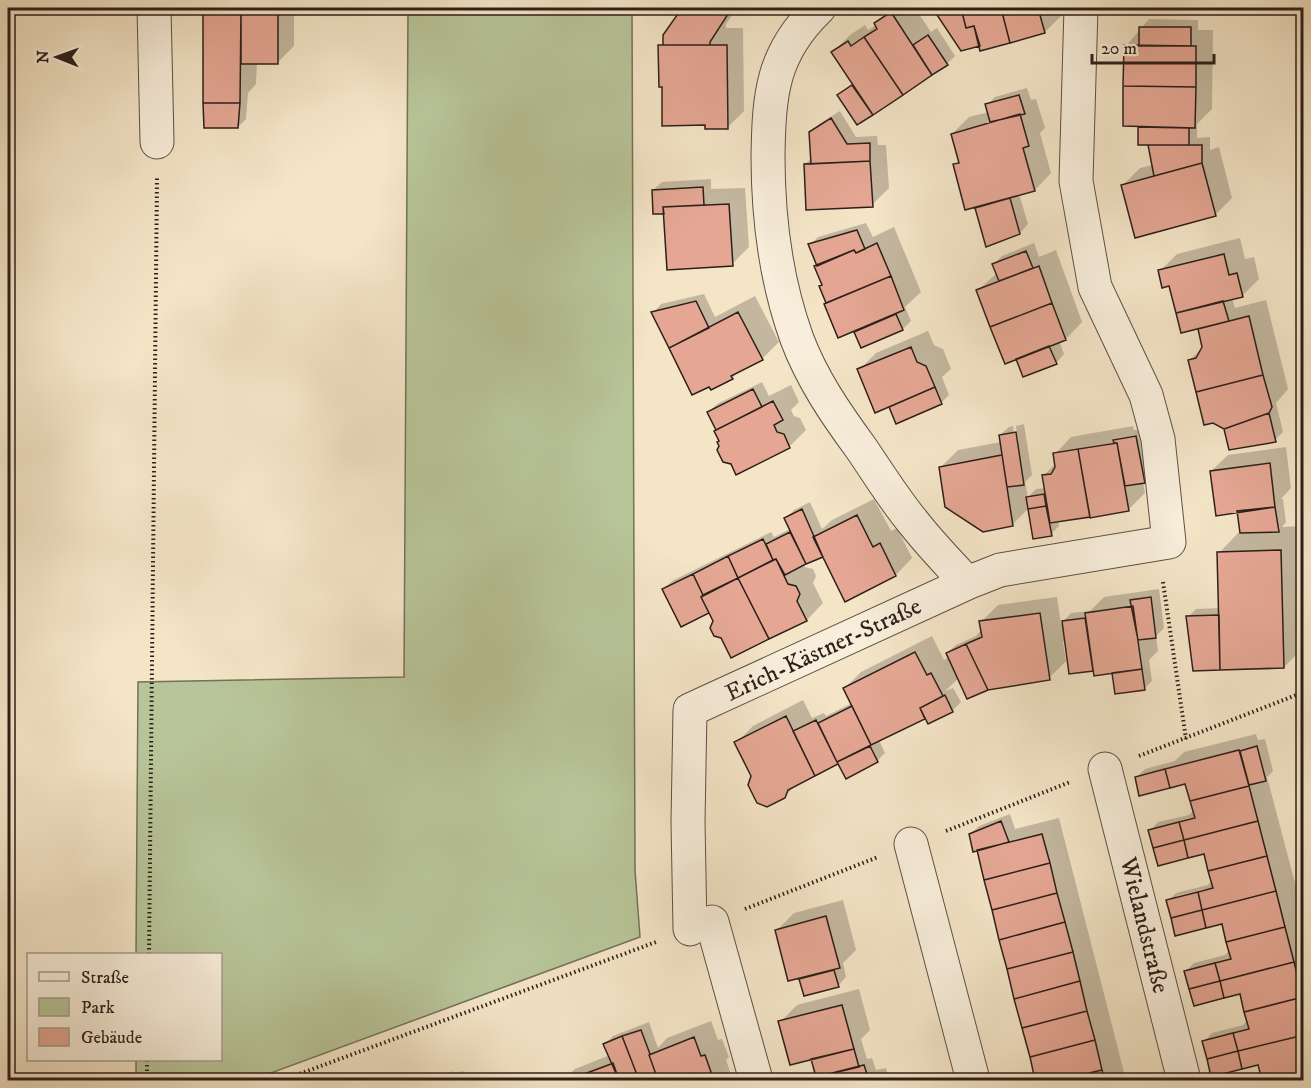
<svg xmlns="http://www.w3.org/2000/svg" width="1311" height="1088" font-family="'IM FELL DW Pica',serif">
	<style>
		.green { fill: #b8c599; stroke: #72725a; stroke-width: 1.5 }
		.shadow { fill: #0003; fill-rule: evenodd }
		.building { fill: #e5a794; stroke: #2c1f1a; stroke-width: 1.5 }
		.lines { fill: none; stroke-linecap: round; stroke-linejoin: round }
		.street-casing { stroke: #5e5045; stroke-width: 35 }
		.path { stroke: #2c1f1a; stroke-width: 4; stroke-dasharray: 1.5 3; stroke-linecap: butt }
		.street { stroke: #f8eedb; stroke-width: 33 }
		.labels { text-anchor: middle; stroke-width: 6; stroke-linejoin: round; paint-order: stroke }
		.street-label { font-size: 24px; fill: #2c1f1a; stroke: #f8eedb }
	</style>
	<rect width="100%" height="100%" fill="#f4e5c7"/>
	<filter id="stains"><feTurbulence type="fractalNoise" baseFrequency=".00333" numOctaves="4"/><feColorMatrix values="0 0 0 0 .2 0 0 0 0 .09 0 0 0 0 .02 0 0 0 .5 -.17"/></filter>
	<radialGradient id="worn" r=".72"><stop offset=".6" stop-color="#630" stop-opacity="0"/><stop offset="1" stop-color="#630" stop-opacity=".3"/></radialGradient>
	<!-- green -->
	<path class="green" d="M408,8H632L635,870L640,937L252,1080H136V1060H220V954H136L138,682L404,677Z"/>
	<!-- shadow -->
	<path class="shadow" d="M205,8H294V46L277,63L257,62L256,84L248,93L246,119L238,127L205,103Z
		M683,8H737L726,24V28H743L744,111L727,128L707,124L664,86L660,46L665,41V35Z
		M892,8H915L931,32L937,28L955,56L947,64L858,123L839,95L853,83L833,52L850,35L865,25L868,30L876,25Z
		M936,8H1060L1062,15L1045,32L982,49L980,44L935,9Z
		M1149,19L1198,20V30H1213L1212,109L1197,124V138L1210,137V150L1219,147L1232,198L1215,215L1123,185L1140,168L1153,165L1149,144H1139L1140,125L1126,46Z
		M1027,88L1031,100L1036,99L1045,128L1040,133L1051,173L1035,190L1019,194L1028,224L1020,233L977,209L981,205L955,165L960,160L952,134L969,117L989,112L987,105L995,97Z
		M840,111L856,137L877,136L878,145H886L889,188L872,205L805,164L812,158L811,133L819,124Z
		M711,179V189L745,188L749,247L732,264L665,212L653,190L662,182Z
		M866,223L873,237L894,227L921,292L905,307L911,321L903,329L861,346L855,332L860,327L825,304L827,302L823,284L810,245L818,237Z
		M1240,238L1245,259L1254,257L1259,279L1242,296L1232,298L1235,308L1266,300L1288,389L1276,403L1283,432L1275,440L1225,428L1190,360L1204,346L1200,329L1203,326L1160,271L1177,254Z
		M1034,243L1039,257L1056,250L1082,322L1066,339L1059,341L1064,354L1056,363L1016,357L978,290L997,273L994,264L1002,256Z
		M704,294L715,317L755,296L779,342L762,359L740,370L732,378L653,313L661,304Z
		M928,331L934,345L943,349L951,369L942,377L949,395L941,403L890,407L895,402L859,370L876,353Z
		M762,382L769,396L791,385L799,402L791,410L794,416L800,418L806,430L789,447L720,441L718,429L709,412L717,404Z
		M1024,424L1032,475L1025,482L1028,497L1036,489L1045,488L1043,476L1056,463L1055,454L1071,437L1133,426L1134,430L1144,429L1153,473L1143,482L1145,493L1128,510L1058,520L1059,526L1051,534L1029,508L1013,524L941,467L958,450L1001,442L1000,435L1009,427L1013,426L1015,440H1018L1016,426Z
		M1286,447L1291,488L1281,499H1283L1286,522L1282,527L1304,526V647L1284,667L1188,617L1196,609L1220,608L1219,553L1241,530L1239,511L1211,471L1228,455Z
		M874,499L891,531L897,528L912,558L896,575L846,600L823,554L804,564L805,567L813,569L816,576L813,583L823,603L807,620L732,656L710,611L664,589L672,581L771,532L774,537L790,529L785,519L794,510L810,502L822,529L832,520Z
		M1159,589L1164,628L1156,636L1158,651L1149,660L1152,681L1144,689L1113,672L1094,669L1071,672L1066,641L1063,642L1066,661L1049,678H959L945,691L953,688L961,702L953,710L929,722L926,716L879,740L885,753L877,761L839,762L799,782L785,796L752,776L736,743L753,726L803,700L812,718L824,713L826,716L852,703L844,689L861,672L932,636L944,660L949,657L947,653L956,645L976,636L982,629L981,622L998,605L1057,597L1061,624L1071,613L1090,611L1104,597Z
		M1256,734L1258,740L1265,739L1273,771L1267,777L1304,917V1080H1264L1259,1063L1204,1042L1212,1033L1243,1025L1248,1020L1241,993L1186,971L1194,963L1225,955L1230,950L1223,923L1168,901L1176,893L1208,885L1212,880L1205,852L1150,831L1158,822L1189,815L1194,810L1186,782L1137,777L1145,769L1175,761L1184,752ZM1205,889V892L1176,900V896Z
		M1010,814L1015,829L1059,818L1126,1080H1037L978,849L970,834L979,826Z
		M843,900L856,950L843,963L846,977L838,986L801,979L804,976L777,930L794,913Z
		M859,989L870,1030L861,1039L867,1059L872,1058L876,1070L886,1068L889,1080H818L812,1058L780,1022L797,1005Z
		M711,1021L718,1040L722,1039L729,1057L726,1060L733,1080H660L659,1078L655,1080H563L575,1069L610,1055L605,1044L613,1036L649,1022L658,1048L667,1038Z
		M452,1071L454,1074L463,1071L467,1080H440Z"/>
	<!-- building -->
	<path class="building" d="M203,8H241L240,103H203Z
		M241,8H278V64H241Z
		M682,8H732L710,42V45H663V35Z
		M937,8H961L966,28L974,26L980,46L961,51L933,9Z
		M961,8H1001L1010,43L980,51L974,26L966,28Z
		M1001,8H1038L1045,33L1010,43Z
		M891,12L932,75L903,95L864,37L877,29L874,23Z
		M1139,27H1191V46H1139Z
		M928,35L948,65L932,75L913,45Z
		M864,37L903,95L873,115L831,52L848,41L851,46Z
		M658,45H727L728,129H705V125L662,126V87H659Z
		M1124,45L1196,46V87L1123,86Z
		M852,85L873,115L857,125L837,95Z
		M1123,86L1196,87L1195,128L1123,126Z
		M1019,95L1025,114L990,122L985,104Z
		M203,103H240L238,128H204Z
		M1020,114L1029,146L1023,148L1035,191L965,210L953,164L959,163L951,134Z
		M831,118L847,144L870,143V161L811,164L809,132Z
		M1138,127L1189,128V145H1138Z
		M1148,145H1202V163L1154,176Z
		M870,161L873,207L806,210L804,164Z
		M1202,163L1216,216L1135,238L1121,185Z
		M703,187L704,205L663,207L664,214H653L652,190Z
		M1010,198L1020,234L986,247L975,208Z
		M729,204L733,266L667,270L663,207Z
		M857,230L865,249L856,253L854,250L817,266L808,244Z
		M877,243L891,276L826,303L819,286L822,285L814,266L854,250L856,253Z
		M1026,251L1033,268L999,281L992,264Z
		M1224,254L1229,275L1237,273L1243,297L1176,313L1169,286L1162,288L1158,270Z
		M1039,266L1052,303L990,327L976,290Z
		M891,276L904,310L838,338L824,304Z
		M696,301L709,328L669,348L651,312Z
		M1223,301L1229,321L1181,333L1176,313Z
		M1052,303L1066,340L1005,364L990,327Z
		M738,312L763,360L731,376L733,379L711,390L709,387L692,395L669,348Z
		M896,314L903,330L861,348L854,332Z
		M1249,316L1263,375L1196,392L1188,360L1196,358L1202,347L1198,329Z
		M1049,346L1057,364L1023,377L1016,359Z
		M911,347L917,362L926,366L935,387L875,413L857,369Z
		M1263,375L1272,407L1269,413L1224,429L1213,423L1204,425L1196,392Z
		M935,387L942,404L896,424L889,407Z
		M753,389L762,407L716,430L707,412Z
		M773,401L783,420L774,425L777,432L784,434L790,448L736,475L731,464L723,462L717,450L719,446L717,442L719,441L714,431Z
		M1269,413L1276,442L1229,450L1224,429Z
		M1016,432L1024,485L1007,487L999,435Z
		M1136,436L1145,483L1125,486L1117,443H1114L1113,440Z
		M1117,443L1129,511L1090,518L1078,449Z
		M1078,449L1090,517L1050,523L1042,475L1051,474L1055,467L1053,453Z
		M1002,455L1013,526L983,532L945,507L939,467Z
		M1270,463L1275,507L1216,516L1210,471Z
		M1044,494L1046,506L1028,509L1026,497Z
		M1046,506L1052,536L1033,539L1028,509Z
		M1275,507L1279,532L1240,533L1237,511Z
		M802,509L823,557L806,564L784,518Z
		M857,515L873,547L880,543L896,576L845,602L813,537Z
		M790,532L806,564L785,575L776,559L773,560L766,544Z
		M763,539L773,560L738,578L728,556Z
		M1281,550L1284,668L1220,670L1217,552Z
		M728,556L738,578L703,595L693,574Z
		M776,559L788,584L796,586L800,594L797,601L807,621L769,639L738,578Z
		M693,574L703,595L701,597L709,613L681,627L662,589Z
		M738,578L769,639L731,658L721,638L714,636L710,628L713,621L701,597Z
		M1151,597L1156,638L1138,640L1130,600Z
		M1133,606L1142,669L1094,676L1085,613Z
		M1040,613L1050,680L988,690L966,644L982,637L979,621Z
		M1219,615L1220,670L1193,671L1186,616Z
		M1085,618L1093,671L1069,674L1062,621Z
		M966,644L988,690L967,699L946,653Z
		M915,652L927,675L931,673L943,696L920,708L925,719L871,745L843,688Z
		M1142,669L1145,690L1115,694L1112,673Z
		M945,695L953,712L928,724L920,708Z
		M852,706L871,745L837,762L818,723Z
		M786,716L815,776L788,790L785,798L767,807L757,803L748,785L751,776L734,742Z
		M816,720L838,764L815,776L793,731Z
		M870,746L878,762L846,779L837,762Z
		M1257,746L1266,781L1249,785L1240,751Z
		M1239,750L1249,786L1190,801L1185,784L1170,788L1165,769Z
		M1165,769L1170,788L1139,796L1135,777Z
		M1249,786L1258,821L1184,840L1179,822L1195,818L1190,801Z
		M1001,821L1009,842L973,852L969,834Z
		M1258,821L1267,856L1208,871L1204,854L1188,858L1184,840Z
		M1179,822L1184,840L1153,848L1148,830Z
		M1042,834L1050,863L984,880L977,850Z
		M1184,840L1188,858L1158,866L1153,848Z
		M1267,856L1276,891L1202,910L1198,892L1213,888L1208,871Z
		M1050,863L1057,893L992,910L984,880Z
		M1276,891L1285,927L1226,942L1222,924L1206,928L1202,910Z
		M1198,892L1202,910L1171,918L1166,900Z
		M1057,893L1065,922L999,940L992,910Z
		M1202,910L1206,928L1175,936L1171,918Z
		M826,916L840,968L788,981L775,930Z
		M1065,922L1073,952L1007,969L999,940Z
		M1285,927L1294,962L1220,981L1215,963L1231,959L1226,942Z
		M1073,952L1080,981L1014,999L1007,969Z
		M1294,962L1303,997L1244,1012L1240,994L1224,998L1220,981Z
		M1215,963L1220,981L1189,989L1184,971Z
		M834,970L839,987L804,996L799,979Z
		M1080,981L1087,1011L1022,1028L1014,999Z
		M1220,981L1224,998L1194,1006L1189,989Z
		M1303,997L1304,1035L1238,1051L1233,1033L1249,1029L1244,1012Z
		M842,1005L854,1049L790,1065L778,1021Z
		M1087,1011L1095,1040L1030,1057L1022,1028Z
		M641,1030L650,1054L649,1055L658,1080H639L622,1036Z
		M1233,1033L1238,1051L1207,1059L1202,1041Z
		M1304,1035V1072L1270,1080H1262L1258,1065L1242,1069L1238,1051Z
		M622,1036L639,1080H619L603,1044Z
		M694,1037L701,1056L705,1055L712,1075L709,1077L711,1080H658L649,1055Z
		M1095,1040L1102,1070L1060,1080H1035L1030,1057Z
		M854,1049L859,1067L816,1077L811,1059Z
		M1238,1051L1242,1069L1211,1077L1207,1059Z
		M613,1063L619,1080H568L611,1064Z
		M864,1065L869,1080H816V1077Z
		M1102,1070L1105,1080H1060Z
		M1304,1072V1080H1270Z"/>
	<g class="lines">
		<defs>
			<path id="street" d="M154,8L157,142
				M819,8C772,53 769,94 768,156C768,218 776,281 797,339C812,379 836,414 861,448C878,473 894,499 913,522C930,544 949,563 967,583
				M1105,769L1184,1080
				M911,844L973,1080
				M712,922L756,1080
				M690,929L688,822L690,710L967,583L1000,570L1169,542L1158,439L1146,395L1095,287L1076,181L1081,8"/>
		</defs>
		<!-- street casing -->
		<use href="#street" class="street-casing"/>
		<!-- path -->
		<path class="path" d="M1163,582L1186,739
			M1139,756L1304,692
			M946,831L1070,782
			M745,909L878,857
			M149,954L157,178
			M147,1080V1060
			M283,1080L656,942"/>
		<!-- street -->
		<use href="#street" class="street"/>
	</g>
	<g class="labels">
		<!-- street labels -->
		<g class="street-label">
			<text transform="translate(823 649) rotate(-25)" y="8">Erich-Kästner-Straße</text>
			<text transform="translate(1145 925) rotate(76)" y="8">Wielandstraße</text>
		</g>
	</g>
	<!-- margin -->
	<rect width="1311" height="1088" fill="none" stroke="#f4e5c7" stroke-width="30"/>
	<rect x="9" y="9" width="1293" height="1070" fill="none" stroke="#2c1f1a" stroke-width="3"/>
	<rect x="15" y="15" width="1281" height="1058" fill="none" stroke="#2c1f1a" stroke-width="1.5"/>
	<!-- legend -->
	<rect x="27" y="953" width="195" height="108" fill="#f8eedb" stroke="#a69b8e" stroke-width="1.5"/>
	<rect x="39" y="972" width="30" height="9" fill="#f8eedb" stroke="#a69b8e" stroke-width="1.5"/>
	<text x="81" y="983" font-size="18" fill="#2c1f1a">Straße</text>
	<rect x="39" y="998" width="30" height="18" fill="#b8c599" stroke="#a69b8e" stroke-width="1.5"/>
	<text x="81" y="1013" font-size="18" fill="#2c1f1a">Park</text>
	<rect x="39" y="1028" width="30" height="18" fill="#e5a794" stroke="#a69b8e" stroke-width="1.5"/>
	<text x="81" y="1043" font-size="18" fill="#2c1f1a">Gebäude</text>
	<!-- north arrow -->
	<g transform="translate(57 57) rotate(271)" stroke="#f8eedb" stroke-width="4.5" paint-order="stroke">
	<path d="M0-4.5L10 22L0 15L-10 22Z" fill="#2c1f1a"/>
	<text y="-9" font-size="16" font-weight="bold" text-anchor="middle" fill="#2c1f1a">N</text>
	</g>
	<!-- scale -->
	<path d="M1092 54v9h122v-9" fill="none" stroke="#2c1f1a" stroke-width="3"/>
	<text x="1101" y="54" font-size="18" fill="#2c1f1a" stroke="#f8eedb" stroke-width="4.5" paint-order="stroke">20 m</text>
	<rect width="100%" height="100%" filter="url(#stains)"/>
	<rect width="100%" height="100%" fill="url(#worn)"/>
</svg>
